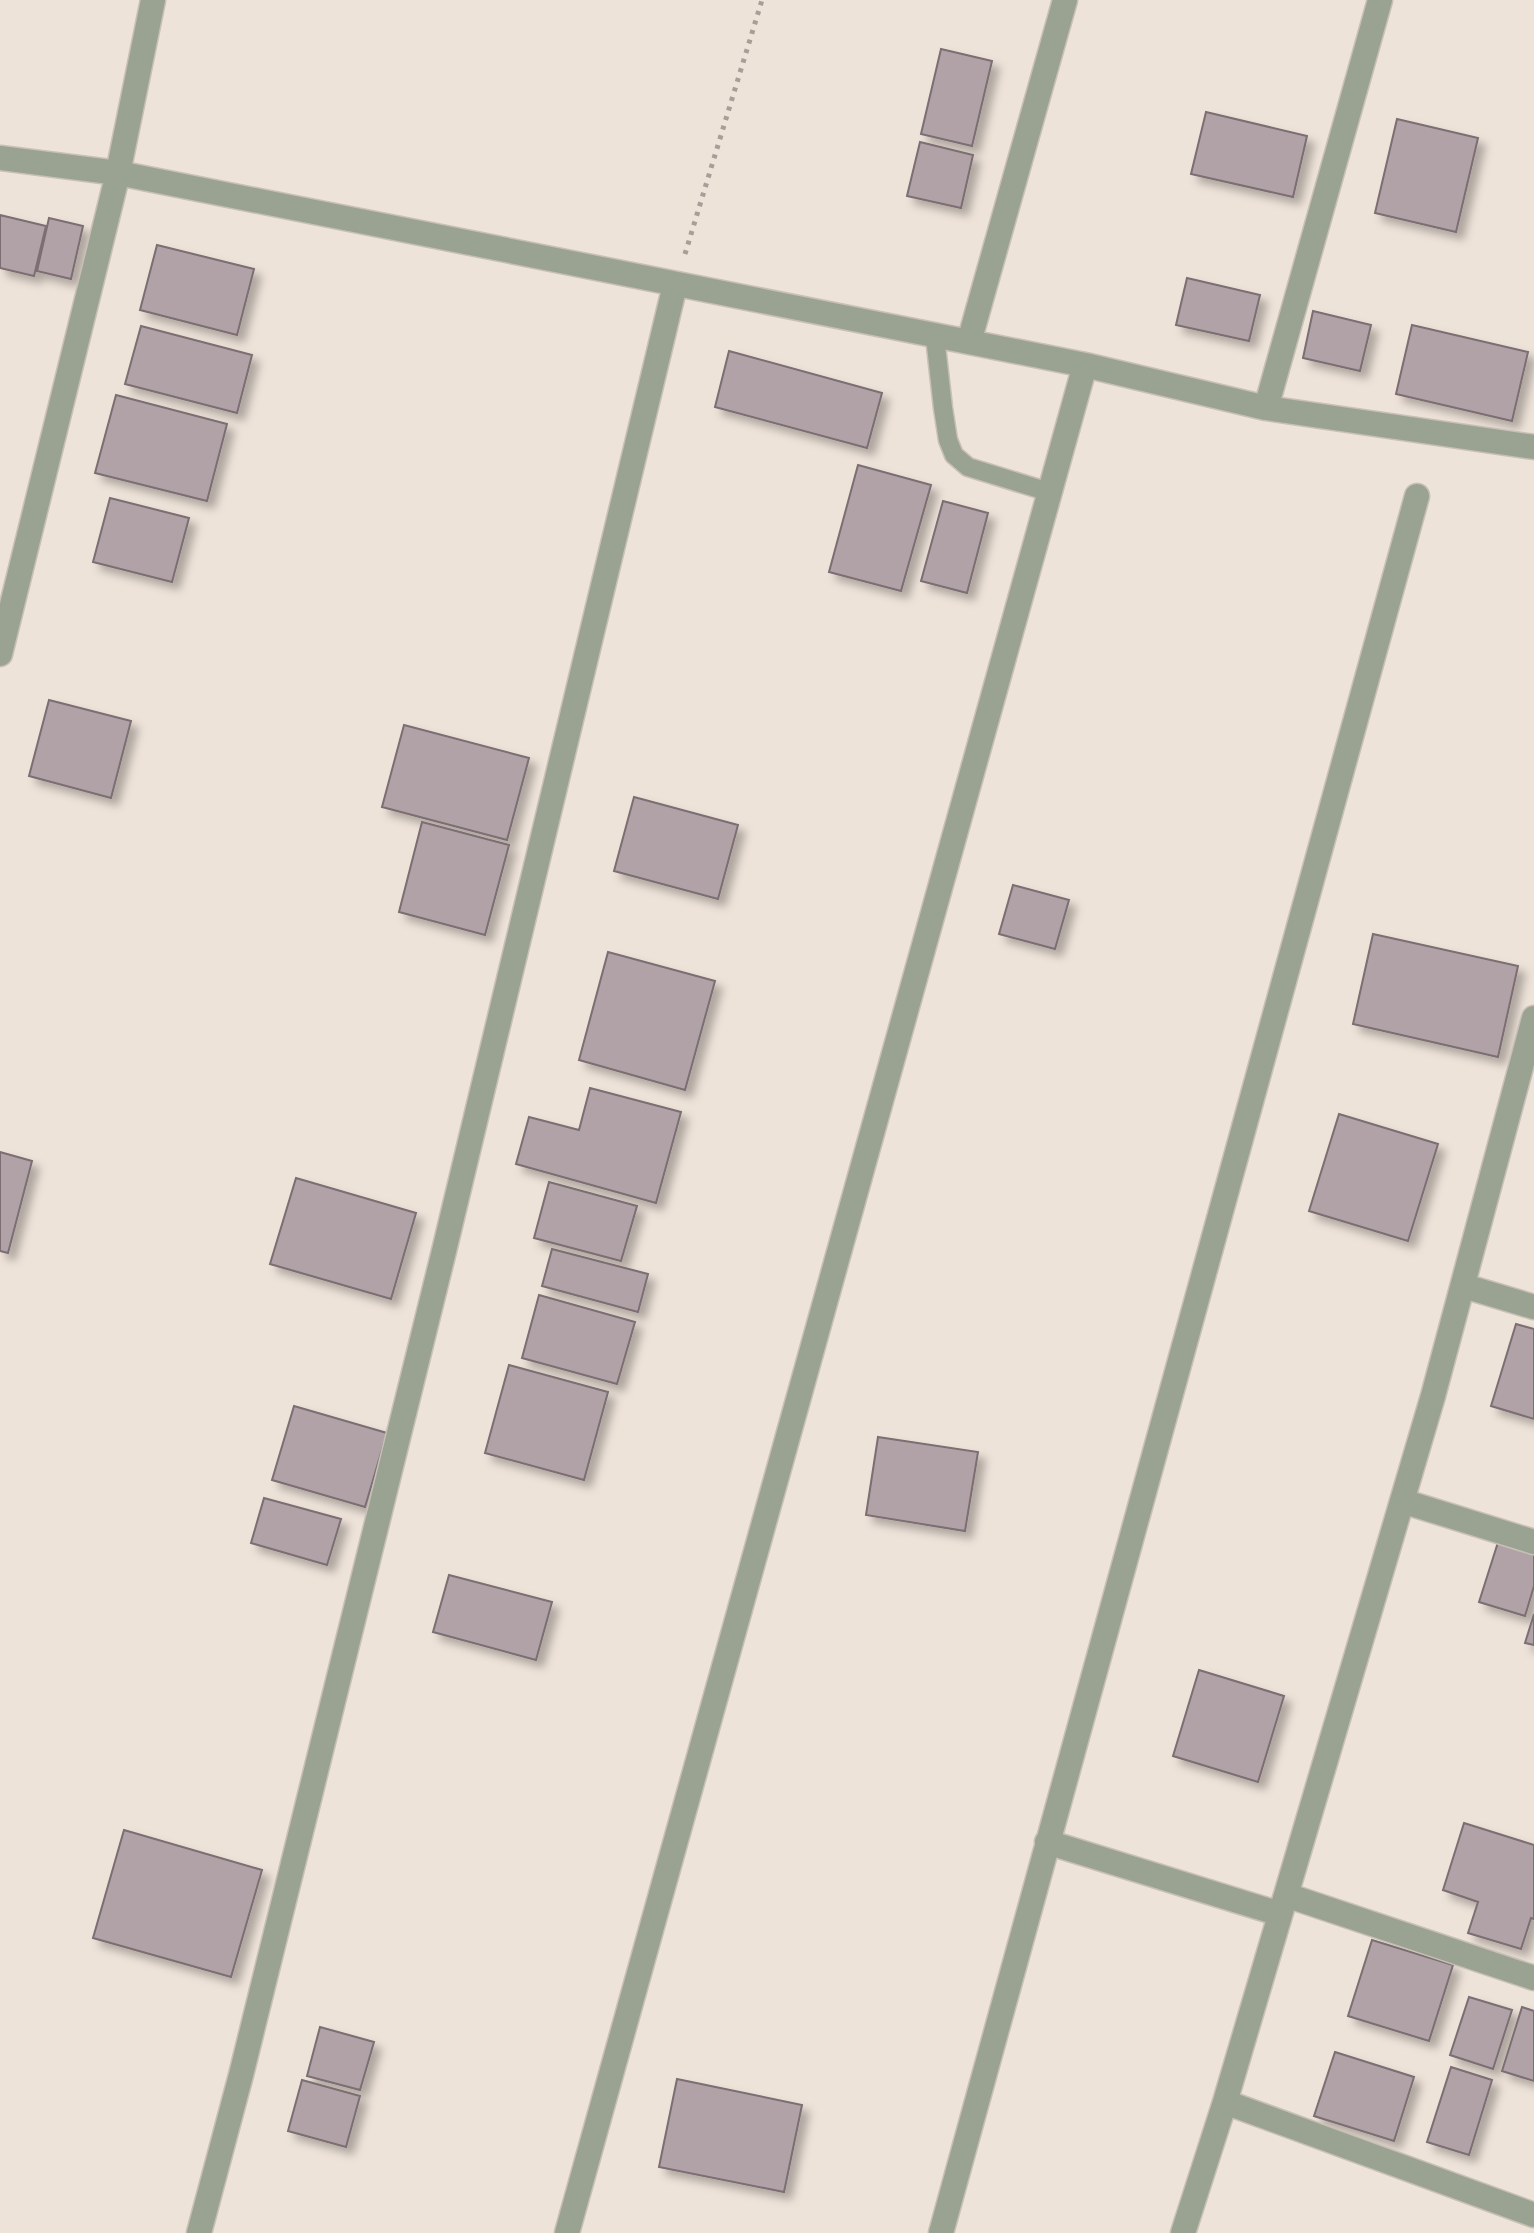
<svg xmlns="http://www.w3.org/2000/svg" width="1534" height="2233" font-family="'Noto Sans',sans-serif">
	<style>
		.building { fill: #b0a2a7; stroke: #7b6e72; stroke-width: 2; filter: url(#shadow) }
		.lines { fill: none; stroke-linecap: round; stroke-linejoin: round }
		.lane-casing { stroke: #c8bfb6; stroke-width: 21 }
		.street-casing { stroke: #c8bfb6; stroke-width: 27 }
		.path { stroke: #a79e97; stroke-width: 5; stroke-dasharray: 4 6; stroke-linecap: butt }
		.lane { stroke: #9aa392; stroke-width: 18 }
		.street { stroke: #9aa392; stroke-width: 24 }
	</style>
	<defs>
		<filter id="shadow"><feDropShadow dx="7" dy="7" stdDeviation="4" flood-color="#0004"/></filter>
	</defs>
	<rect width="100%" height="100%" fill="#eee3d9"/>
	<!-- building -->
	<path class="building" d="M941,49L992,61L972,146L921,134Z
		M1206,112L1307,136L1293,197L1191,174Z
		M1397,119L1478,138L1456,232L1375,213Z
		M920,142L973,155L961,208L907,196Z
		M0,215L46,226L34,276L0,268Z
		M49,218L83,226L71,279L37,271Z
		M157,245L254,269L237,335L140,310Z
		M1187,278L1260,295L1249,341L1176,325Z
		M1313,311L1371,325L1360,371L1303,358Z
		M1412,325L1528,352L1512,421L1396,394Z
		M141,326L252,355L237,413L125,384Z
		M729,351L882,393L867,448L715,407Z
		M116,395L227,424L207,501L95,473Z
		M858,465L931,485L901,591L829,572Z
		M110,498L189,518L172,582L93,562Z
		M943,501L988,513L967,593L921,581Z
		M49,700L131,721L111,798L29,776Z
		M404,725L529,758L507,840L382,807Z
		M634,797L738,825L718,899L614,871Z
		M422,822L509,845L485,935L399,912Z
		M1013,885L1069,900L1055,949L999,934Z
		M1373,934L1518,966L1498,1057L1353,1024Z
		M608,952L715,981L685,1090L579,1060Z
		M590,1088L681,1112L656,1203L516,1164L529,1117L579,1130Z
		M1339,1114L1438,1144L1408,1241L1309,1211Z
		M0,1152L32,1161L8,1253L0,1251Z
		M296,1178L416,1213L391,1299L270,1264Z
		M549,1182L637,1206L621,1261L534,1238Z
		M552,1249L648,1274L638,1312L542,1286Z
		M539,1295L635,1322L617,1384L522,1358Z
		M1516,1324L1534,1329V1419L1491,1406Z
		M509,1365L608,1392L584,1480L485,1453Z
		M294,1406L387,1433L365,1507L272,1480Z
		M878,1437L978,1452L965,1531L866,1515Z
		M264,1498L341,1519L327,1565L251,1543Z
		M1500,1536L1534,1546V1586L1525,1616L1479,1602Z
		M449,1575L552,1602L536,1660L433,1632Z
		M1534,1614V1645L1525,1643Z
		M1199,1670L1284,1696L1258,1782L1173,1756Z
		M1464,1823L1534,1845V1919L1531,1918L1521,1949L1468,1933L1478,1902L1443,1890Z
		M124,1830L262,1870L231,1977L93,1938Z
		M1372,1940L1453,1965L1429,2041L1348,2016Z
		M1469,1997L1512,2010L1493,2069L1450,2055Z
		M1522,2007L1534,2011V2081L1502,2071Z
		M320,2027L374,2042L360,2090L307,2076Z
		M1335,2052L1414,2077L1394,2141L1314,2116Z
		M1451,2067L1492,2080L1469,2155L1427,2142Z
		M677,2079L802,2105L784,2192L659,2167Z
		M302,2080L360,2096L346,2147L288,2131Z"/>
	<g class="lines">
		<defs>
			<path id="lane" d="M935,337L943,408L948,440L954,455L968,467L1049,492"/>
			<path id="street" d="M0,158L118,173L1085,365L1266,408L1534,447
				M969,342L1065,0
				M1266,408L1380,0
				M0,654L118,173L153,0
				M1464,1286L1534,1307
				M1402,1501L1534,1542
				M1047,1842L1280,1914
				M1286,1895L1534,1978
				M1225,2102L1534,2215
				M199,2233L241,2075L444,1251L675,285
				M567,2233L1085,365
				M941,2233L1417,496
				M1183,2233L1225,2102L1433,1396L1534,1018"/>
		</defs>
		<!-- lane casing -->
		<use href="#lane" class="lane-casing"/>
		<!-- street casing -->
		<use href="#street" class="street-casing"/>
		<!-- path -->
		<path class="path" d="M685,254L762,0"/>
		<!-- lane -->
		<use href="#lane" class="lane"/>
		<!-- street -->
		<use href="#street" class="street"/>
	</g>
</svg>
